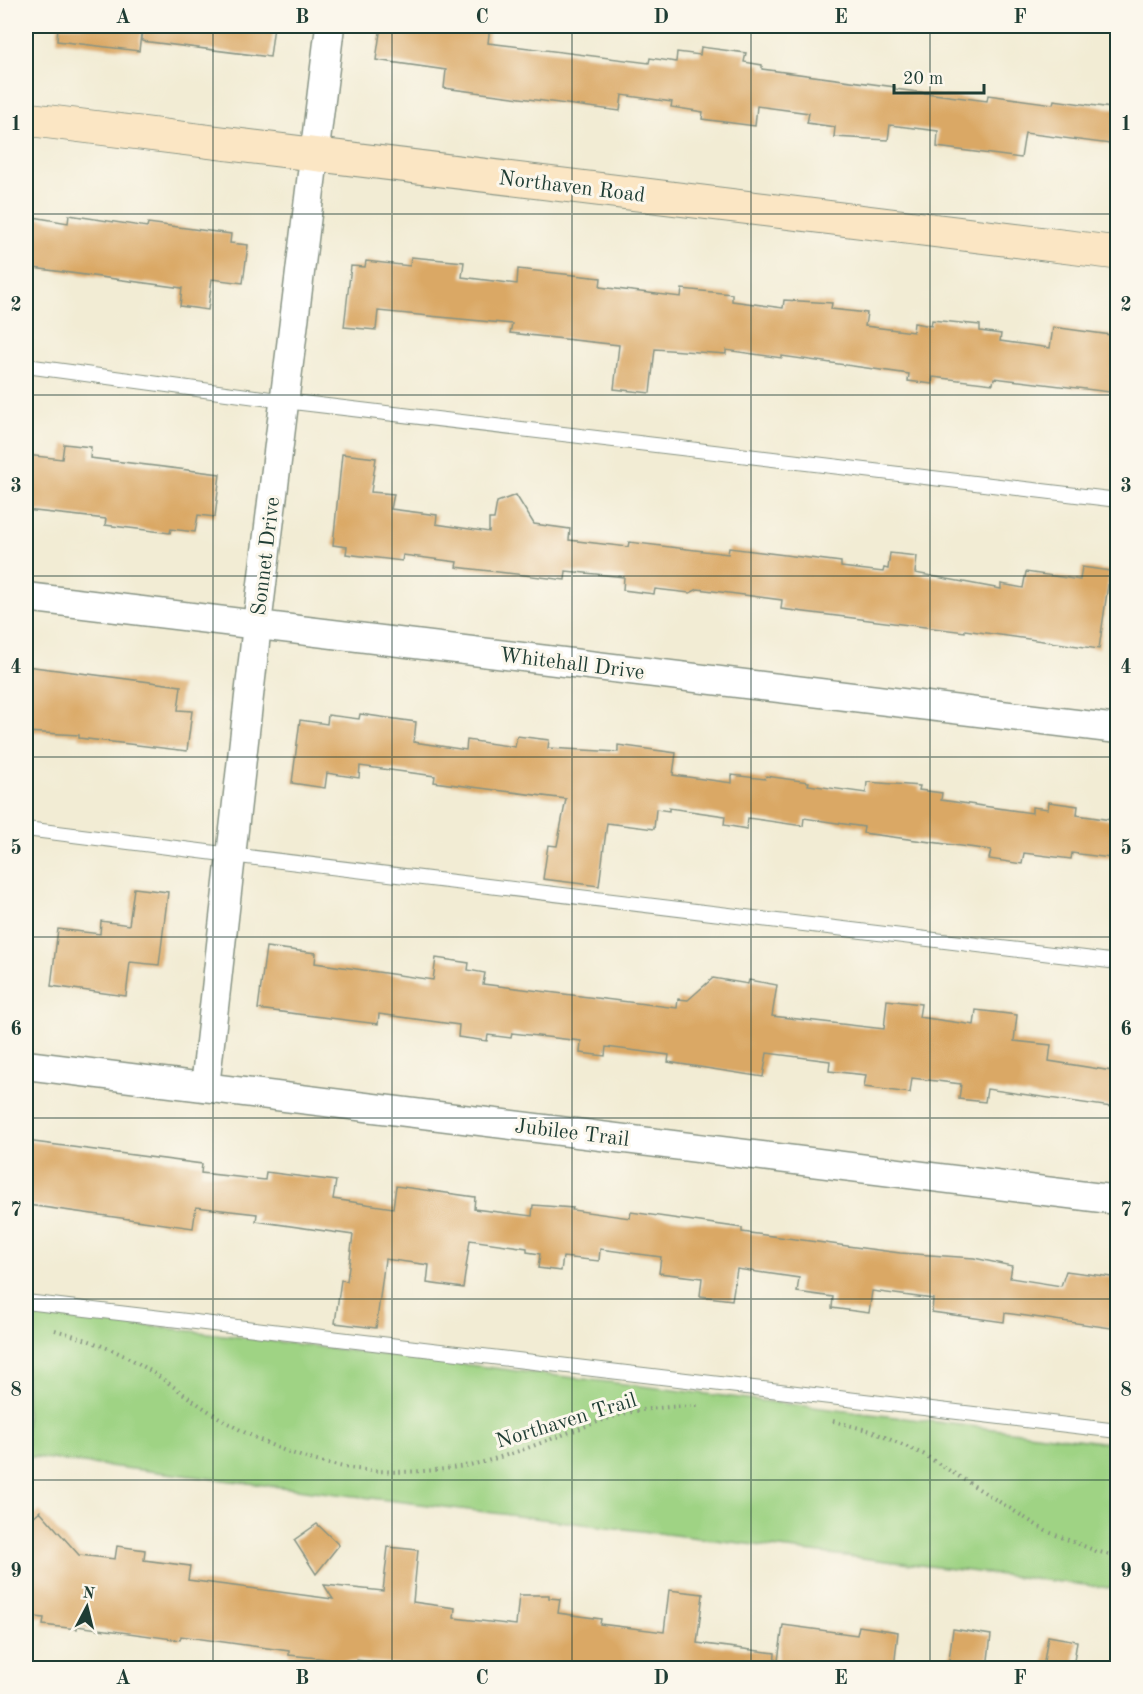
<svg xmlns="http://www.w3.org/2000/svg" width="1143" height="1694" font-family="'Old Standard TT',serif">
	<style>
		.green { fill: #9fd384; stroke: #5f885c; stroke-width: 1.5 }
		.building { fill: #daa865 }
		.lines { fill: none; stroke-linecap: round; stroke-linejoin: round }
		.lane-casing { stroke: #889484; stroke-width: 16 }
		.street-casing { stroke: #889484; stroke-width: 31 }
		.secondary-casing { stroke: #889484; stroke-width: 35 }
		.path { stroke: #889484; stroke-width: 4; stroke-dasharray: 1.5 4.5; stroke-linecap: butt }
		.lane { stroke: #fff; stroke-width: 14 }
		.street { stroke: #fff; stroke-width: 28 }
		.secondary { stroke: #fbe6c4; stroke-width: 33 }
		.grid { fill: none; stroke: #1f3d34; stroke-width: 1.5; stroke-opacity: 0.55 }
		.labels { text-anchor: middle; stroke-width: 6; stroke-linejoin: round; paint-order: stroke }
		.street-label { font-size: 21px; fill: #1f3d34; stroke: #fbf7ec }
		.neatline { fill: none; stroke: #1f3d34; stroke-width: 2 }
		.grid-label { font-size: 20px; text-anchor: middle; font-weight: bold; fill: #1f3d34 }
	</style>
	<rect width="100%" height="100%" fill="#fbf7ec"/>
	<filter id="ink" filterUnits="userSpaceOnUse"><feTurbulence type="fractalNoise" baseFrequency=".0167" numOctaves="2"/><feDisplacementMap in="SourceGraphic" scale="12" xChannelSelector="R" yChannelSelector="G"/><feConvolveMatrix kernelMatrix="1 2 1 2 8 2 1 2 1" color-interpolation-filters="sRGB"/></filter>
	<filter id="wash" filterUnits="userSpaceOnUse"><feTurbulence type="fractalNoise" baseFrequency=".008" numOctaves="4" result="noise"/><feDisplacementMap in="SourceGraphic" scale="24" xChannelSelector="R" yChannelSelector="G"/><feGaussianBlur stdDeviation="1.35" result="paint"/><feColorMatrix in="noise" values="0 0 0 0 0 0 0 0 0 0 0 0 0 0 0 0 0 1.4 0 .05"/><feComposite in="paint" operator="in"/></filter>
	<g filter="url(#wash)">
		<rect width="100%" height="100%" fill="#f2ecd4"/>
		<!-- green -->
		<path class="green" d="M26,1311L1117,1444V1589L26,1456Z"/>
		<g id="blocks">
			<!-- building -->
			<path class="building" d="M58,26H142L139,51L57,41Z
				M143,26H274L270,57L142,41Z
				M381,26H490L488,43L649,63L650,58L676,62L677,52L700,55L701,47L746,53L744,62L762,65V69L895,87V89L987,101L988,95L1053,104L1054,100L1118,109V145L1025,133L1021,158L937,147L938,131L890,125L888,140L834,137L835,127L807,123L809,113L757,106L755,126L702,119L703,112L671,107L672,102L622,95L620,111L444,88L446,70L376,60Z
				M69,215L147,227L148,223L231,234L230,243L248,245L243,283L212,279L208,310L180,306L182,288L26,267L27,216L68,223Z
				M411,257L464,262L462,277L517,284L518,269L601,278L600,287L681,297L682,289L732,294V301L783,308L784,300L832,303L831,309L867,313L865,326L913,332L914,323L931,326L932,320L980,325V331L1001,334L1000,341L1050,348L1053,327L1118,336V393L994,378L993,384L933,377L932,384L908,381L909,374L782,356V358L726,350V354L655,349L650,393L614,389L619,345L510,333L512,324L378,311L376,330L344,327L351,266L365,267L366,261L410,266Z
				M64,444L91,447L90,458L220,474L215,517L198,515L195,532L171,529L170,533L105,525L106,519L26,510V455L62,459Z
				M342,454L376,458L371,492L394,494L391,509L437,515L436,524L489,532V519H494L497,502L516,495L534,524L570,529L569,540L628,547L629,542L728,554L729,548L841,562V567L883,572L884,568L888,569L890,553L917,556L915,573L1001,589V584L1023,588L1026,572L1080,580L1082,567L1110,571L1099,649L965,630V632L781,609L782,600L698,589L690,593L655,589L654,594L623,590L624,577L566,571L565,580L456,567L457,562L403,555L402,561L346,554L347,547L333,545Z
				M26,666L181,686L178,710L192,711L187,751L79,738V735L26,732Z
				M360,714L416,722L414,742L466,750L467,740L515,747L517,736L549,740L548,748L618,752V745L676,753L673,775L732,783V775L765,779L766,776L809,782L808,785L866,793L867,782L920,786L919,790L942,793L941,800L1032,813V807L1048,809L1049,802L1078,806L1077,815L1118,821V859L1072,853L1071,859L1024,853L1022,864L989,859L991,850L863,833L864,827L804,818L803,826L748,818L747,829L724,825L725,816L669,808V811L656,809L654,829L607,823L599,886L543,879L548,845L557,846L566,799L434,782L435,776L360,766L359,778L327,773L325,788L292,783L300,720L327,724L328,715L359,719Z
				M134,888L168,892L159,965L130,962L126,996L51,986L58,929L100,934L101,921L129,925Z
				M266,947L316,953L315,963L433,980L436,958L469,963L468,970L485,973L483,984L677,1008L678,999L688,1000L713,978L748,984L749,980L777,985L772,1016L884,1029L887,1000L921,1004L919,1017L974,1025L976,1010L1017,1015L1014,1041L1051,1045L1049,1061L1118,1072V1108L987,1089L985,1102L959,1099L961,1084L912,1078L910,1093L864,1087L866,1075L829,1071L830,1061L767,1053L763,1077L668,1062L669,1055L606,1047L605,1056L580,1053L581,1041L512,1033L511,1038L488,1035L487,1041L458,1037L459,1025L379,1014L378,1024L258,1009Z
				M26,1141L202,1164L201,1173L265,1180L266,1172L336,1181L333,1199L393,1208L396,1186L475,1197L474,1209L532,1216L533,1205L573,1208L572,1210L630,1218L631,1212L742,1228V1232L900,1253L974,1258L1012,1266L1010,1278L1061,1286L1066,1271L1104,1276L1118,1278V1329L1005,1313L1004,1322L932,1312L933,1299L872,1291L869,1313L832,1308L833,1297L797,1292L799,1278L737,1269L732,1300L700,1296L702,1278L659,1273L661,1257L600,1249L599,1261L563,1257L561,1271L538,1268L540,1254L527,1252V1248L470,1240L463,1288L427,1283L429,1265L385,1259L376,1328L335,1323L341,1280L347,1281L353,1235L256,1221L257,1214L196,1207L193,1228L28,1205L29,1199H26Z
				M40,1511L79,1555L115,1559L117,1546L145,1550L144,1560L190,1566L188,1580L333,1599L324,1585L383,1591L388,1547L418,1550L413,1602L455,1608L454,1618L516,1625L519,1595H549V1598L560,1599L558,1613L601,1619L600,1624L664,1632L669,1590L703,1594L697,1643L775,1653L774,1668H432L357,1660V1662L289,1655V1651L181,1636L180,1640L77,1626V1629L43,1625L44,1618L26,1616V1523Z
				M317,1524L339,1545L316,1574L294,1540Z
				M783,1625L857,1635L859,1626L898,1632L894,1668H777Z
				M953,1629L991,1635L987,1668H948Z
				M1048,1636L1077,1641L1073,1668H1043Z"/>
		</g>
	</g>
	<g filter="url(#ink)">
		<use href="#blocks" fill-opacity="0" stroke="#889484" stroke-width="1.5"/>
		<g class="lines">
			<defs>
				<path id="lane" d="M26,366L285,401L1118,500
					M26,829L231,855L1118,962
					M26,1302L1118,1431"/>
				<path id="street" d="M26,597L1118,729
					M26,1065L1118,1200
					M205,1087L257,625L330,26"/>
				<path id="secondary" d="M26,119L1118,253"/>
			</defs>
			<!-- lane casing -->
			<use href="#lane" class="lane-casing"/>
			<!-- street casing -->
			<use href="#street" class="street-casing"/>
			<!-- secondary casing -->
			<use href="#secondary" class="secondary-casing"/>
			<!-- path -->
			<path class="path" d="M55,1330C80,1337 105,1346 127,1357C159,1374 187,1398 218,1417C263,1445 313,1465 366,1470C404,1474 446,1471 483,1462C528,1450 571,1430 616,1416C642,1408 673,1406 701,1406
				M833,1421L871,1431L923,1454L1046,1531L1096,1551L1118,1557"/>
			<!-- lane -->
			<use href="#lane" class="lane"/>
			<!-- street -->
			<use href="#street" class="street"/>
			<!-- secondary -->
			<use href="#secondary" class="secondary"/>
		</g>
	</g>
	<!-- grid -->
	<path class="grid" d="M213,26V1668M392,26V1668M572,26V1668M751,26V1668M930,26V1668M26,214H1118M26,395H1118M26,576H1118M26,757H1118M26,937H1118M26,1118H1118M26,1299H1118M26,1480H1118"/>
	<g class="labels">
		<!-- street labels -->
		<g class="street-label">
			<text transform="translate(572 186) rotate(7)" y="7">Northaven Road</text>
			<text transform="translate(265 556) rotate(-83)" y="7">Sonnet Drive</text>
			<text transform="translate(572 663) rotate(7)" y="7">Whitehall Drive</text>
			<text transform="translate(572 1132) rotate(7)" y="7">Jubilee Trail</text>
			<text transform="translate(566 1420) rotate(-17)" y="7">Northaven Trail</text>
		</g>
	</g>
	<!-- margin -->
	<rect width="1143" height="1694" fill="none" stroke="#fbf7ec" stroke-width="66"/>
	<!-- north arrow -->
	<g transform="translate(87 1607) rotate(7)" stroke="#fbf7ec" stroke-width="4.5" paint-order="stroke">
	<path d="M0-4.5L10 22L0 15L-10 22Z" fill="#1f3d34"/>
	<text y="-9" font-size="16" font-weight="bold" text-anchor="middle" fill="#1f3d34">N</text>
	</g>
	<!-- scale -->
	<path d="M894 84v9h90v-9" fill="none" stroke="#1f3d34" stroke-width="3"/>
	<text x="903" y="84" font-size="18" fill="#1f3d34" stroke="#fbf7ec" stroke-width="4.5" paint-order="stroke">20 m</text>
	<rect x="33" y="33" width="1077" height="1628" class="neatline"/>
	<g class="grid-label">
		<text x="123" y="23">A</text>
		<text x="302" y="23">B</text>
		<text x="482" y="23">C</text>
		<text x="661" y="23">D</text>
		<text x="841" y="23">E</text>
		<text x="1020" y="23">F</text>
		<text x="16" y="130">1</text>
		<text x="1126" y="130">1</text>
		<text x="16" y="311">2</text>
		<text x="1126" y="311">2</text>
		<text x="16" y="492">3</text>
		<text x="1126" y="492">3</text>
		<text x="16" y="673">4</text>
		<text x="1126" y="673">4</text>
		<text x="16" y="854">5</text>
		<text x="1126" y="854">5</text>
		<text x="16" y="1035">6</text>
		<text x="1126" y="1035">6</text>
		<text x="16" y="1216">7</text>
		<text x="1126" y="1216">7</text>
		<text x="16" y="1396">8</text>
		<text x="1126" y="1396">8</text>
		<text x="16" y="1577">9</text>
		<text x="1126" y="1577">9</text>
		<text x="123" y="1684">A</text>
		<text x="302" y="1684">B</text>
		<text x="482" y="1684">C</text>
		<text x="661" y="1684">D</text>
		<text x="841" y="1684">E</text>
		<text x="1020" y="1684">F</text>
	</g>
</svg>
